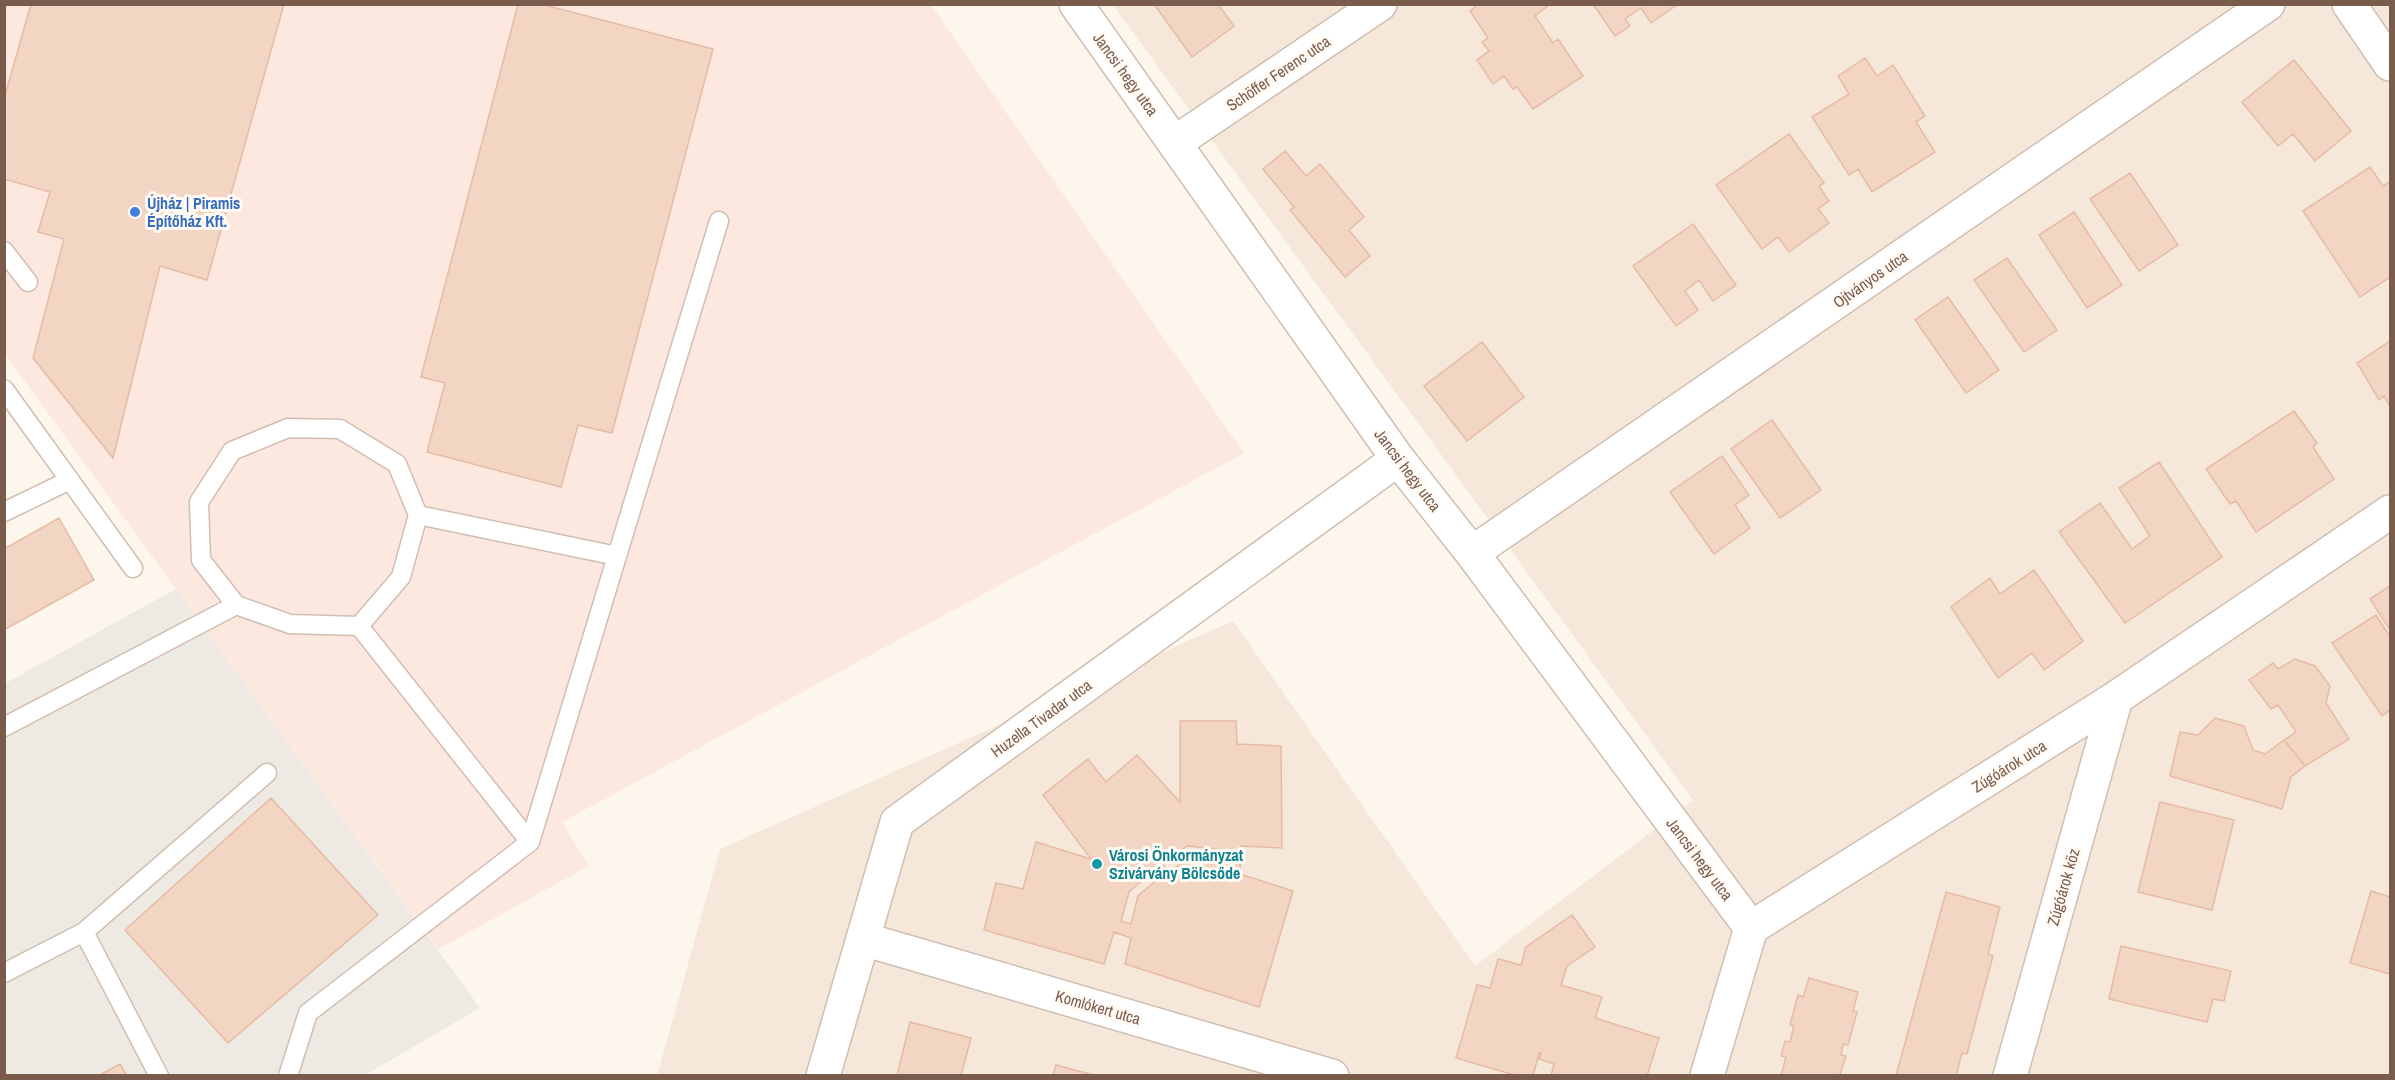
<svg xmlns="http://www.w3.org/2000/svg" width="2395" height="1080" font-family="'Archivo Narrow',sans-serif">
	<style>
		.residential { fill: #f5e8da }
		.commercial { fill: #fde8e0 }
		.industrial { fill: #efe9e4 }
		.building { fill: #f3d5c3; stroke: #e6bba3; stroke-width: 1.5; fill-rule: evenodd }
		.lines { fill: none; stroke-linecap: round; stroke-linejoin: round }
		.lane-casing { stroke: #d1beb0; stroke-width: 21 }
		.street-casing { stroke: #d1beb0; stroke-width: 36 }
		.lane { stroke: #fff; stroke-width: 18 }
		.street { stroke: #fff; stroke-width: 33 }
		.shop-dot { fill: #3f7fe0; stroke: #fffaf3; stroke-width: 2 }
		.culture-dot { fill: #0f9aa8; stroke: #fffaf3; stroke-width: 2 }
		.labels { text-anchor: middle; stroke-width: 6; stroke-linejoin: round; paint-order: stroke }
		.street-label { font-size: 16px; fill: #7a5c4d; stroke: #fffaf3 }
		.shop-label { font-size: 16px; font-weight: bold; fill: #366cbe; stroke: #fffaf3; text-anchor: start }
		.culture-label { font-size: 16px; font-weight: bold; fill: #0d838f; stroke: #fffaf3; text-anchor: start }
	</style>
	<rect width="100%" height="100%" fill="#fdf6ec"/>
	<!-- residential -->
	<path class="residential" d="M1113,5H2390V1075L657,1076L720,849L1233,621L1475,966L1693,800Z"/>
	<!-- commercial -->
	<path class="commercial" d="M4,5H931L1244,453L562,822L589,866L438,949L5,354Z"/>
	<!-- industrial -->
	<path class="industrial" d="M176,589L480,1008L365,1075H5L4,684Z"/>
	<!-- building -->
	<path class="building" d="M31,4H284L207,280L160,266L113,458L33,358L64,239L38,232L50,192L4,179V99Z
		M518,4H541L713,49L612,433L578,425L561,487L427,452L445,383L421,377Z
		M1154,4H1218L1234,26L1192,57Z
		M1479,4H1550L1535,16L1553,43L1558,39L1583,76L1533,109L1517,87L1513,89L1504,76L1493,84L1477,60L1489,51L1482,42L1488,38L1470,11Z
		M1593,4H1678L1651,23L1641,8L1625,19L1630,26L1615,36Z
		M1865,58L1877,76L1893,65L1925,116L1916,122L1935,152L1872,192L1858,169L1849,175L1812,117L1849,94L1838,76Z
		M2294,60L2351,131L2315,161L2293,134L2278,146L2242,102Z
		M1789,134L1824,183L1819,186L1829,201L1818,209L1829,223L1789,252L1778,237L1762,249L1716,185Z
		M1285,151L1306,176L1320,164L1364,217L1349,230L1370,256L1345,277L1290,210L1294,207L1263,169Z
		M2370,167L2383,186L2389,182L2390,184V277L2360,297L2303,211Z
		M2130,173L2178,245L2139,271L2090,199Z
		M2074,212L2122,285L2087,308L2039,235Z
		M1693,224L1736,285L1713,301L1699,280L1685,291L1698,310L1676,326L1633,266Z
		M2007,258L2057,330L2024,352L1974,280Z
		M1948,297L1999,370L1966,393L1915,320Z
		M2390,341V407L2384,396L2379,400L2357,363Z
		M1482,342L1524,397L1467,441L1424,386Z
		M2294,411L2317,443L2313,447L2334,479L2256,532L2236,501L2230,504L2206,469Z
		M1772,420L1821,490L1780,518L1731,449Z
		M1722,456L1749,495L1735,505L1750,528L1714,554L1670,492Z
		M2159,462L2222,557L2125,623L2059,532L2100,503L2132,549L2150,536L2119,488Z
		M59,518L94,580L4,630V549Z
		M2034,570L2083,641L2044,670L2032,653L1998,678L1951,607L1990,578L2000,594Z
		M2390,586V630L2370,599Z
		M2376,615L2390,637V710L2382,716L2332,643Z
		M2295,659L2315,666L2330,686L2326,703L2349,739L2305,766L2284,740L2296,732L2278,705L2271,709L2249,680L2273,663L2278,669Z
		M2215,718L2244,726L2253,750L2265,754L2284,740L2305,766L2291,777L2282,809L2170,776L2180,732L2198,735Z
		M1180,721H1236L1237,744L1281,746L1282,848L1241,846L1240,874L1293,891L1259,1007L1125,964L1131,938L1114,932L1104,964L984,930L996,883L1023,889L1036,842L1091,859L1043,795L1088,759L1106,782L1137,755L1180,802ZM1187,846L1216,849V863L1187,860L1168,872L1163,864ZM1151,873L1158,879L1138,896L1131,924L1121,921L1129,892Z
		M271,798L378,915L228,1043L125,930Z
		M2160,802L2234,820L2212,910L2138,892Z
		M2371,891L2390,897V974L2350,963Z
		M1946,892L2000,907L1988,954L1993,956L1967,1054L1962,1053L1956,1076H1896Z
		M1572,915L1595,947L1567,966L1561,985L1602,997L1595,1018L1659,1038L1647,1076H1551L1554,1064L1539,1059L1541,1053H1539L1533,1076H1518L1456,1058L1477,985L1490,988L1498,959L1521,965L1526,947Z
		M2121,946L2231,971L2224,1001L2213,999L2207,1022L2109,999Z
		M1809,978L1858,992L1853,1011L1857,1012L1848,1045L1843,1044L1841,1055L1846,1056L1840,1075L1781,1076L1786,1057L1781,1056L1785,1041L1790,1042L1794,1026L1790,1025L1798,995L1803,997Z
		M910,1022L971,1038L961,1076H897Z
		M120,1064L127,1076H98Z
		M1056,1065L1097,1076H1053Z"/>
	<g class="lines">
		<defs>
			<path id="lane" d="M4,251L28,282
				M4,389L133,568
				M4,512L70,480
				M359,626L401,577L418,515
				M4,727L236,605
				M530,842L359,626L290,624L236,605L201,560L199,502L232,451L288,428L340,429L397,464L418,515L617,556
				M84,932L159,1076
				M4,973L84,932L267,773
				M288,1076L308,1013L530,842L719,221"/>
			<path id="street" d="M1076,4L1398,459L1472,553L1751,928
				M2349,4L2390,64
				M1176,142L1380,4
				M1472,553L2268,4
				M863,939L1332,1076
				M823,1076L897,822L1398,459
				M1707,1076L1751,928L2116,698L2390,512
				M2010,1076L2116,698"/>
		</defs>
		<!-- lane casing -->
		<use href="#lane" class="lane-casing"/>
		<!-- street casing -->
		<use href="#street" class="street-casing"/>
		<!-- lane -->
		<use href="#lane" class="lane"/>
		<!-- street -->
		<use href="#street" class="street"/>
	</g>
	<!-- markers -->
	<circle class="shop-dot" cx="135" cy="212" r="6"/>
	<circle class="culture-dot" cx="1097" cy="864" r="6"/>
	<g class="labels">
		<!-- street labels -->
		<g class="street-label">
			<text transform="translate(1278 73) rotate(-34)" y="6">Schöffer Ferenc utca</text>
			<text transform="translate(1126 74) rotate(54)" y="6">Jancsi hegy utca</text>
			<text transform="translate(1870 279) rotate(-35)" y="6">Ojtványos utca</text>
			<text transform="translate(1408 470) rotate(53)" y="6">Jancsi hegy utca</text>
			<text transform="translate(1041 718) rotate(-36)" y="6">Huzella Tivadar utca</text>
			<text transform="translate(2009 766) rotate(-32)" y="6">Zúgóárok utca</text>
			<text transform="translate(1700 859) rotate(53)" y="6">Jancsi hegy utca</text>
			<text transform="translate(2063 887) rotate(-74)" y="6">Zúgóárok köz</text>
			<text transform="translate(1098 1007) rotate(16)" y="6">Komlókert utca</text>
		</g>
		<!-- shop labels -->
		<g class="shop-label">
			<text x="147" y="209">Újház | Piramis<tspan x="147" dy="18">Építőház Kft.</tspan></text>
		</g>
		<!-- culture labels -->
		<g class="culture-label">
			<text x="1109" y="861">Városi Önkormányzat<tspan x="1109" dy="18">Szivárvány Bölcsőde</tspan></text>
		</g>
	</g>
	<!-- border -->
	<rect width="2395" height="1080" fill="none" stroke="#7a5c4d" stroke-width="12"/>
</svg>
